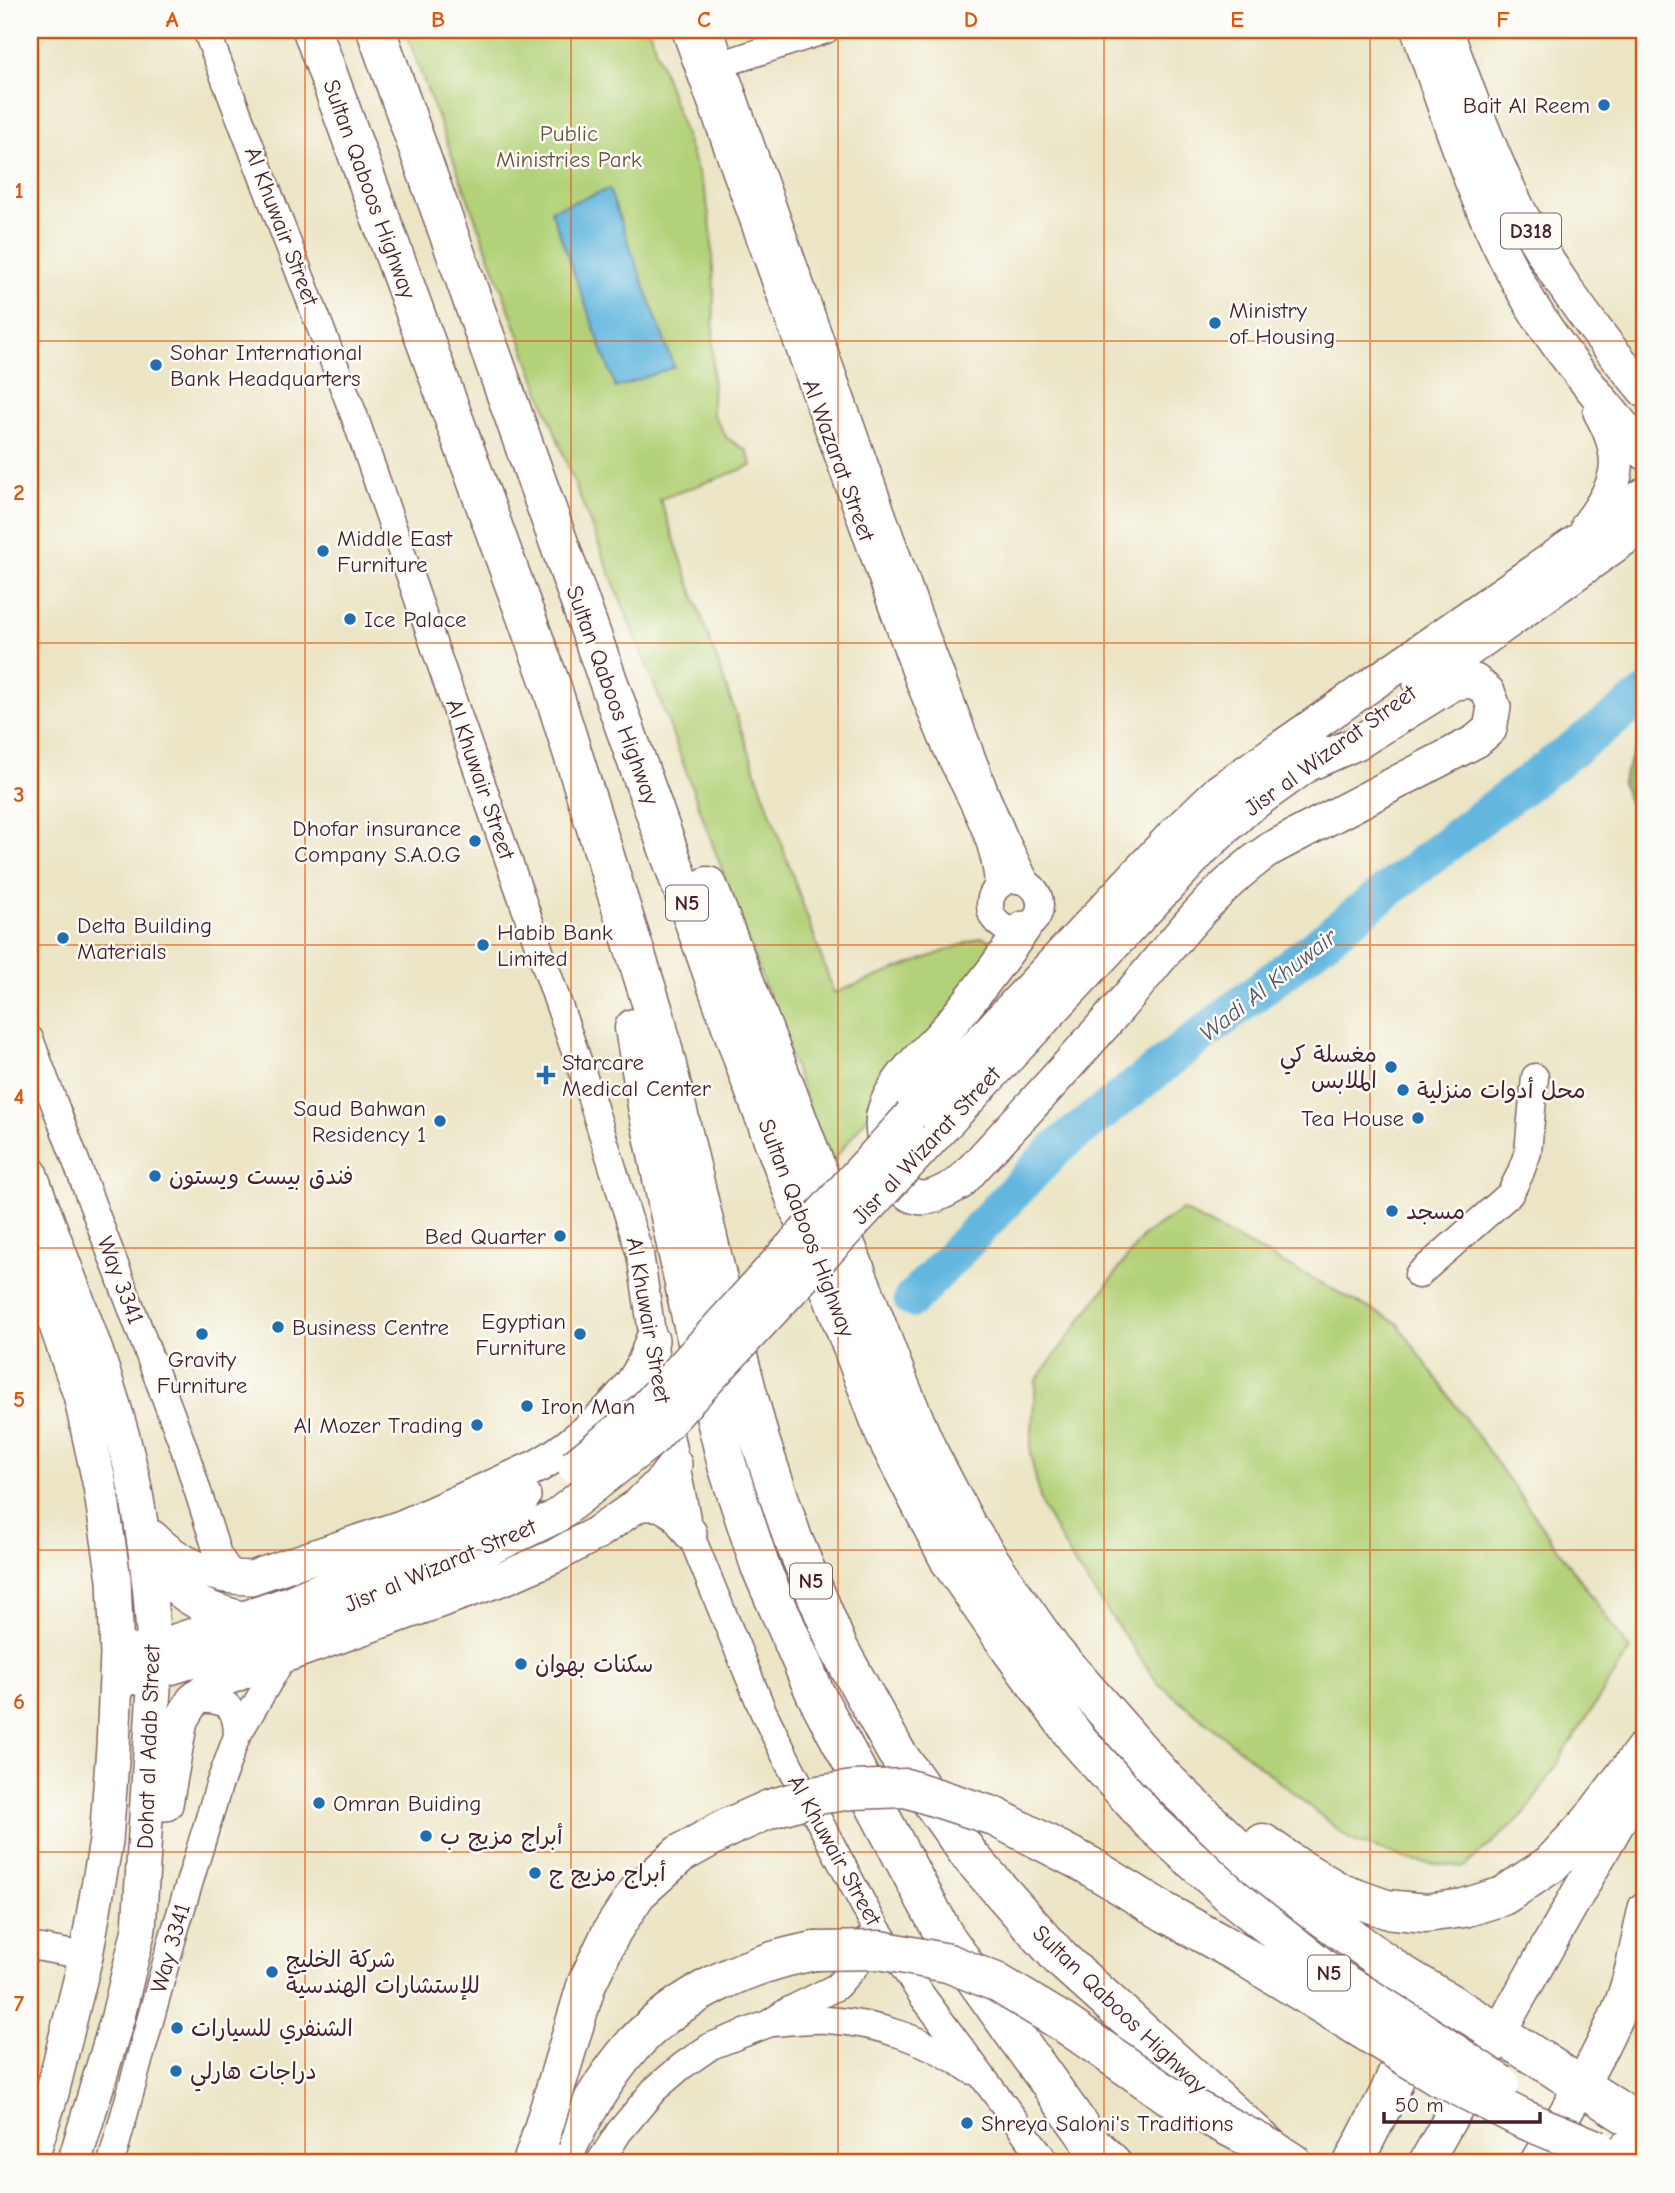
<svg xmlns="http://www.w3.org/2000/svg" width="1675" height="2193" font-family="'Comic Neue','Playpen Sans Arabic',sans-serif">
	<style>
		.green { fill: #b3d178; stroke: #7e7852; stroke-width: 2 }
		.forest { fill: #8eb368; stroke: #6c694a; stroke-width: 2 }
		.water { fill: #63b7df; stroke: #566b85; stroke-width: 2 }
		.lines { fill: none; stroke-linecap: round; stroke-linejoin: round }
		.river { stroke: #63b7df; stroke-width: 37 }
		.minor-casing { stroke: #826461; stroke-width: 29 }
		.major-casing { stroke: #826461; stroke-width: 36 }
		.highway-casing { stroke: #826461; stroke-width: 41 }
		.minor { stroke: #fff; stroke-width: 26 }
		.major { stroke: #fff; stroke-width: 33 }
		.highway { stroke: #fff; stroke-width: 38 }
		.major-bridge-casing { stroke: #826461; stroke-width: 36; stroke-linecap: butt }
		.highway-bridge-casing { stroke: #826461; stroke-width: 41; stroke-linecap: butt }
		.major-bridge { stroke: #fff; stroke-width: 33 }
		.highway-bridge { stroke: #fff; stroke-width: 38 }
		.grid { fill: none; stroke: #e0560e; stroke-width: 2; stroke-opacity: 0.55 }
		.poi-dot { fill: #1f6fb2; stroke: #fdfcf7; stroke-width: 2.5 }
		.labels { text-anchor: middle; stroke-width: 5; stroke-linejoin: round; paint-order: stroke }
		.shield { fill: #fdfcf7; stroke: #806168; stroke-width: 2 }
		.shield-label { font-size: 21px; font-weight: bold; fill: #4a1f2b }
		.poi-label { font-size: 23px; fill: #4a1f2b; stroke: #fdfcf7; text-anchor: start }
		.park-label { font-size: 23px; fill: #6a5442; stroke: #fdfcf7 }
		.street-label { font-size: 23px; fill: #4a1f2b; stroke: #fdfcf7 }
		.water-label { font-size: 24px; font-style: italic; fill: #53546a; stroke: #fdfcf7 }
		.neatline { fill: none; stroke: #e0560e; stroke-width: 2.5 }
		.grid-label { font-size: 23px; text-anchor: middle; font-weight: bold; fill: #e0560e }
	</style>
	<rect width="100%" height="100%" fill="#fdfcf7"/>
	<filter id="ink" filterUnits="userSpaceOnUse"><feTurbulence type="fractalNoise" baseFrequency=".0143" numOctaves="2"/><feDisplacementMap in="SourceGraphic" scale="14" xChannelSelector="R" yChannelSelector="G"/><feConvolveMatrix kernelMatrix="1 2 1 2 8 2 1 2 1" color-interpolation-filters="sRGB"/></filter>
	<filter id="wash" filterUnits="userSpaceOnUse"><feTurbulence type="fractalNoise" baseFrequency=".00686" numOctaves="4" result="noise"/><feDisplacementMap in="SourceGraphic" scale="28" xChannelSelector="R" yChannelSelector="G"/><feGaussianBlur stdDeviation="1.57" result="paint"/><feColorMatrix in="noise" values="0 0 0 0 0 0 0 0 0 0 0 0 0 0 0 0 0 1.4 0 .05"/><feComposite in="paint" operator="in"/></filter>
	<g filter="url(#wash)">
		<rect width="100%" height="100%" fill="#ebe5c5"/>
		<!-- green -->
		<path class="green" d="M405,30H649L706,196L711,229L714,289L712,413L727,438L747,451L752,466L660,499L834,993L982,937L1001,945L830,1165L657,692L570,472Z
			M1182,1210L1397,1323L1630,1650L1524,1815L1464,1867L1417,1862L1351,1840L1158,1683L1077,1568L1042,1506L1030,1453L1036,1381L1143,1236Z"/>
		<!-- forest -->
		<path class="forest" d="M1645,743V841L1621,783L1635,750Z"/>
		<!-- water -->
		<path class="water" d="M609,189L674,367L616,388L551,210Z"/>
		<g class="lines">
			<!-- river -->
			<path class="river" d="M912,1299L1055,1149L1478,820L1645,695"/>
		</g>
	</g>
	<g filter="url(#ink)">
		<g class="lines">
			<defs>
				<path id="minor" d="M206,30L354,415L589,1092L640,1254L656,1359
					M685,30L918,679C928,704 938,730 949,754C969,796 996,839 998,886
					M710,30L918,614L985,792L1005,839L1026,882
					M707,62L722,64L826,30
					M990 905a25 25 0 1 1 50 0a25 25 0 1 1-50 0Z
					M30,1039L184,1448L218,1555L234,1578
					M1418,1275L1510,1194L1520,1174L1528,1152L1535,1077
					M665,1410L690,1533L763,1711L790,1766L872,1921L923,1997L1047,2163
					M193,1700C223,1698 237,1703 237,1736
					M30,1946L86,1956
					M773,2023C790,2022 809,2019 827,2020C879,2023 930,2041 972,2071
					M111,2163L173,1937L219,1785L237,1736L284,1656
					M599,2163L619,2132L654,2090L682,2066L711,2046L768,2024L788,2011L836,1987L866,1954L868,1939"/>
				<path id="major" d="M1418,30C1450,122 1478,216 1529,301C1561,356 1605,403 1645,453
					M1446,30C1466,86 1487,144 1513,198C1547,269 1595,332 1645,391
					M1588,525C1619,484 1627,459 1600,412
					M1420,685L1645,524
					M1024,928C1000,962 975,995 949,1026C928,1051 893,1079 884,1111C878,1130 890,1179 906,1192C924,1206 943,1192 960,1183C1014,1124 1069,1066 1121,1005C1168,950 1212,888 1272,848L1476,741L1490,729L1494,707L1488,692L1475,681L1454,683L1357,743L1307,765
					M911,1115L1175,833L1220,790L1645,494
					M928,1143L1204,848L1246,809L1324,753
					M30,1172C67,1278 115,1383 136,1494C147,1553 153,1614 155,1673L139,1929L117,2020L74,2163
					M30,1250L80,1395L100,1486L114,1579L117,1655L113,1747L106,1841L86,1956L52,2093L30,2163
					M639,1504L662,1481L675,1464
					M152,1537C179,1564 212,1578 251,1578L404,1526L538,1466C573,1446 625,1402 642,1366C646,1358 649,1349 652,1340
					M153,1539C157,1550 160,1561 165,1571C179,1601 215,1611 245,1619
					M133,1652L154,1648L289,1603L452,1533L524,1496
					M136,1678L244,1646L476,1555L555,1517
					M166,1804L181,1720L193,1700L215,1683L284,1656L507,1577L555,1556L597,1533L639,1504H660L677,1514L690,1533
					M1425,2163L1645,1775
					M1536,2163C1565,2114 1595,2065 1618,2012C1632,1979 1637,1942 1645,1908"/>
				<path id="highway" d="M312,30L552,688L655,1015L717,1276L760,1440L793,1539L838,1647L896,1752L970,1856L1061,1959L1273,2150L1293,2163
					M376,30L750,1079L886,1437L950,1561L1011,1650L1076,1738
					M708,886L901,1388L927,1449L967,1526L1005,1583L1052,1650L1164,1778L1266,1876L1397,1971L1499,2033L1645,2127
					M634,1028L647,1106L691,1317L727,1465L760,1566L815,1693L944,1935L1093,2145L1112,2163
					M1263,1843L1294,1865L1341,1893L1386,1909L1426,1913L1464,1908L1503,1896L1551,1864L1590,1822L1645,1749
					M532,2163L540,2139
					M560,2163C579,2122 603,2079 633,2045C680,1994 748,1963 815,1951
					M1353,2163L1389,2093L1417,2026
					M1619,2163C1625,2152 1631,2141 1645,2141"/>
			</defs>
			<!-- minor casing -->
			<use href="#minor" class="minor-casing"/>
			<!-- major casing -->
			<use href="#major" class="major-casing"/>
			<!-- highway casing -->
			<use href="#highway" class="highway-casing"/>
			<!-- minor -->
			<use href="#minor" class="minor"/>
			<!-- major -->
			<use href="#major" class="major"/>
			<!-- highway -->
			<use href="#highway" class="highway"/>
			<defs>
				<path id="major-bridge" d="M574,1466L644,1409L911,1115
					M555,1517L652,1440L928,1143"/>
				<path id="highway-bridge" d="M1076,1738L1151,1822L1234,1898L1331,1975L1418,2029L1500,2084
					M815,1951L880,1950L948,1963L996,1982L1064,2023L1168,2095L1273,2150
					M540,2139L587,1983L612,1931L637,1893L680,1854L727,1828L770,1809L818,1795L853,1790L906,1788L993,1816L1034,1837L1088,1865L1166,1913L1245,1957L1438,2076L1523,2119L1598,2150"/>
			</defs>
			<!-- major-bridge casing -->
			<use href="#major-bridge" class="major-bridge-casing"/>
			<!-- highway-bridge casing -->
			<use href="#highway-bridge" class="highway-bridge-casing"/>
			<!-- major-bridge -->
			<use href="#major-bridge" class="major-bridge"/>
			<!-- highway-bridge -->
			<use href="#highway-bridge" class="highway-bridge"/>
		</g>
	</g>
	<!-- grid -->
	<path class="grid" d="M305,30V2163M571,30V2163M838,30V2163M1104,30V2163M1370,30V2163M30,341H1645M30,643H1645M30,945H1645M30,1248H1645M30,1550H1645M30,1852H1645"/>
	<!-- markers -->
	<g class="poi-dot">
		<circle cx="1604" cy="105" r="7"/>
		<circle cx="1215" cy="323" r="7"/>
		<circle cx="156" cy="365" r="7"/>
		<circle cx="323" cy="551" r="7"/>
		<circle cx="350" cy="619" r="7"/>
		<circle cx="475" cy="841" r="7"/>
		<circle cx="63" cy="938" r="7"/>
		<circle cx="483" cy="945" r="7"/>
		<circle cx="1391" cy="1067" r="7"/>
		<path d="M542.5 1064.5h7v7h7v7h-7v7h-7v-7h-7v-7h7z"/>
		<circle cx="1403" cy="1090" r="7"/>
		<circle cx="1418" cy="1118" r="7"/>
		<circle cx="440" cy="1121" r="7"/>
		<circle cx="155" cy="1176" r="7"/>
		<circle cx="1392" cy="1211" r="7"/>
		<circle cx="560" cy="1236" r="7"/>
		<circle cx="278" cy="1327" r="7"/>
		<circle cx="202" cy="1334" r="7"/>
		<circle cx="580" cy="1334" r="7"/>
		<circle cx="527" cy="1406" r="7"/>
		<circle cx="477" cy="1425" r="7"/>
		<circle cx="521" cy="1664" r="7"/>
		<circle cx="319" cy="1803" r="7"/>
		<circle cx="426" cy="1836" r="7"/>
		<circle cx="535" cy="1873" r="7"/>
		<circle cx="272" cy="1972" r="7"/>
		<circle cx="177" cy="2028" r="7"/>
		<circle cx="176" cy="2071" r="7"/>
		<circle cx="967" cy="2123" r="7"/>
	</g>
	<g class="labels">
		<!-- shield labels -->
		<g class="shield">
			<rect x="1501" y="213.5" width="60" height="35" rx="5"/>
			<rect x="666" y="885.5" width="42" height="35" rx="5"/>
			<rect x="790" y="1563.5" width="42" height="35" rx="5"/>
			<rect x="1308" y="1955.5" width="42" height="35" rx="5"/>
		</g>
		<g class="shield-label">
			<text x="1531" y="238">D318</text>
			<text x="687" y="910">N5</text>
			<text x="811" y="1588">N5</text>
			<text x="1329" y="1980">N5</text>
		</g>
		<!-- poi labels -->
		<g class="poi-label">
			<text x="1590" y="113" text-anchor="end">Bait Al Reem</text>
			<text x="1229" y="318">Ministry<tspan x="1229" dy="26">of Housing</tspan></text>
			<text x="170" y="360">Sohar International<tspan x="170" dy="26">Bank Headquarters</tspan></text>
			<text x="337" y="546">Middle East<tspan x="337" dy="26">Furniture</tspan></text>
			<text x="364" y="627">Ice Palace</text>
			<text x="461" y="836" text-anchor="end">Dhofar insurance<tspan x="461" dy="26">Company S.A.O.G</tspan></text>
			<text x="77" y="933">Delta Building<tspan x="77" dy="26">Materials</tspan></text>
			<text x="497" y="940">Habib Bank<tspan x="497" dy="26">Limited</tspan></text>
			<text x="1377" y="1062" text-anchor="end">مغسلة كي<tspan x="1377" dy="26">الملابس</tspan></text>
			<text x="562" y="1070">Starcare<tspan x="562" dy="26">Medical Center</tspan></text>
			<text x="1417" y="1098">محل أدوات منزلية</text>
			<text x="426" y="1116" text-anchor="end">Saud Bahwan<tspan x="426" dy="26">Residency 1</tspan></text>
			<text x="1404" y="1126" text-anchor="end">Tea House</text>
			<text x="169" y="1184">فندق بيست ويستون</text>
			<text x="1406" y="1219">مسجد</text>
			<text x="546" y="1244" text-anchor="end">Bed Quarter</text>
			<text x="566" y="1329" text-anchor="end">Egyptian<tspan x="566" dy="26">Furniture</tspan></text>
			<text x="292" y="1335">Business Centre</text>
			<text x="202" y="1367" text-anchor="middle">Gravity<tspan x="202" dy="26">Furniture</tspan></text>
			<text x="541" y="1414">Iron Man</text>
			<text x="463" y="1433" text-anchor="end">Al Mozer Trading</text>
			<text x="535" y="1672">سكنات بهوان</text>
			<text x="333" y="1811">Omran Buiding</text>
			<text x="440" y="1844">أبراج مزيج ب</text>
			<text x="549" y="1881">أبراج مزيج ج</text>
			<text x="286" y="1967">شركة الخليج<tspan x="286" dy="26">للإستشارات الهندسية</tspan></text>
			<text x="191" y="2036">الشنفري للسيارات</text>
			<text x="190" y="2079">دراجات هارلي</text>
			<text x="981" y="2131">Shreya Saloni's Traditions</text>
		</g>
		<!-- park labels -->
		<g class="park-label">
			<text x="569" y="141">Public<tspan x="569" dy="26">Ministries Park</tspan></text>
		</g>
		<!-- street labels -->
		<g class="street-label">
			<text transform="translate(370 189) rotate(70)" y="8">Sultan Qaboos Highway</text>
			<text transform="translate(282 226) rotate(69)" y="8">Al Khuwair Street</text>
			<text transform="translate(839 460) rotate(70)" y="8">Al Wazarat Street</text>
			<text transform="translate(613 695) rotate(70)" y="8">Sultan Qaboos Highway</text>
			<text transform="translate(1330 750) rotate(-36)" y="8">Jisr al Wizarat Street</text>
			<text transform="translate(481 779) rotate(71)" y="8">Al Khuwair Street</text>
			<text transform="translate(926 1145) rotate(-47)" y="8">Jisr al Wizarat Street</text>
			<text transform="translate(807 1228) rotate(69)" y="8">Sultan Qaboos Highway</text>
			<text transform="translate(121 1280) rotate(69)" y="8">Way 3341</text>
			<text transform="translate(649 1320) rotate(80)" y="8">Al Khuwair Street</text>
			<text transform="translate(440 1565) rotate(-23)" y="8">Jisr al Wizarat Street</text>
			<text transform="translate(148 1747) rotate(-88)" y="8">Dohat al Adab Street</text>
			<text transform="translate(835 1850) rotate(61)" y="8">Al Khuwair Street</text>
			<text transform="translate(170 1948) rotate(-74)" y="8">Way 3341</text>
			<text transform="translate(1120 2009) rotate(44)" y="8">Sultan Qaboos Highway</text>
		</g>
		<!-- water labels -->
		<g class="water-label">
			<text transform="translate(1268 985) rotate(-38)" y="8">Wadi Al Khuwair</text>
		</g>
	</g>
	<!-- margin -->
	<rect width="1675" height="2193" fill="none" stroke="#fdfcf7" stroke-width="77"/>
	<!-- scale -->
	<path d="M1384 2112v10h156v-10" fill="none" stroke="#4a1f2b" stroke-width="3.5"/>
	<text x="1395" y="2112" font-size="21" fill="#4a1f2b" stroke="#fdfcf7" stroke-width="5" paint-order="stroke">50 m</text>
	<rect x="38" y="38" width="1598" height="2116" class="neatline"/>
	<g class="grid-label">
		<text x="172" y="27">A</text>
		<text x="438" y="27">B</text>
		<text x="704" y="27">C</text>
		<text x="971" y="27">D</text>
		<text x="1237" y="27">E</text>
		<text x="1503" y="27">F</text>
		<text x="19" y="198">1</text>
		<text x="19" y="500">2</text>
		<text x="19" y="802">3</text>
		<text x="19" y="1104">4</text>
		<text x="19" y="1407">5</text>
		<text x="19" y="1709">6</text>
		<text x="19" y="2011">7</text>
	</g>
</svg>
